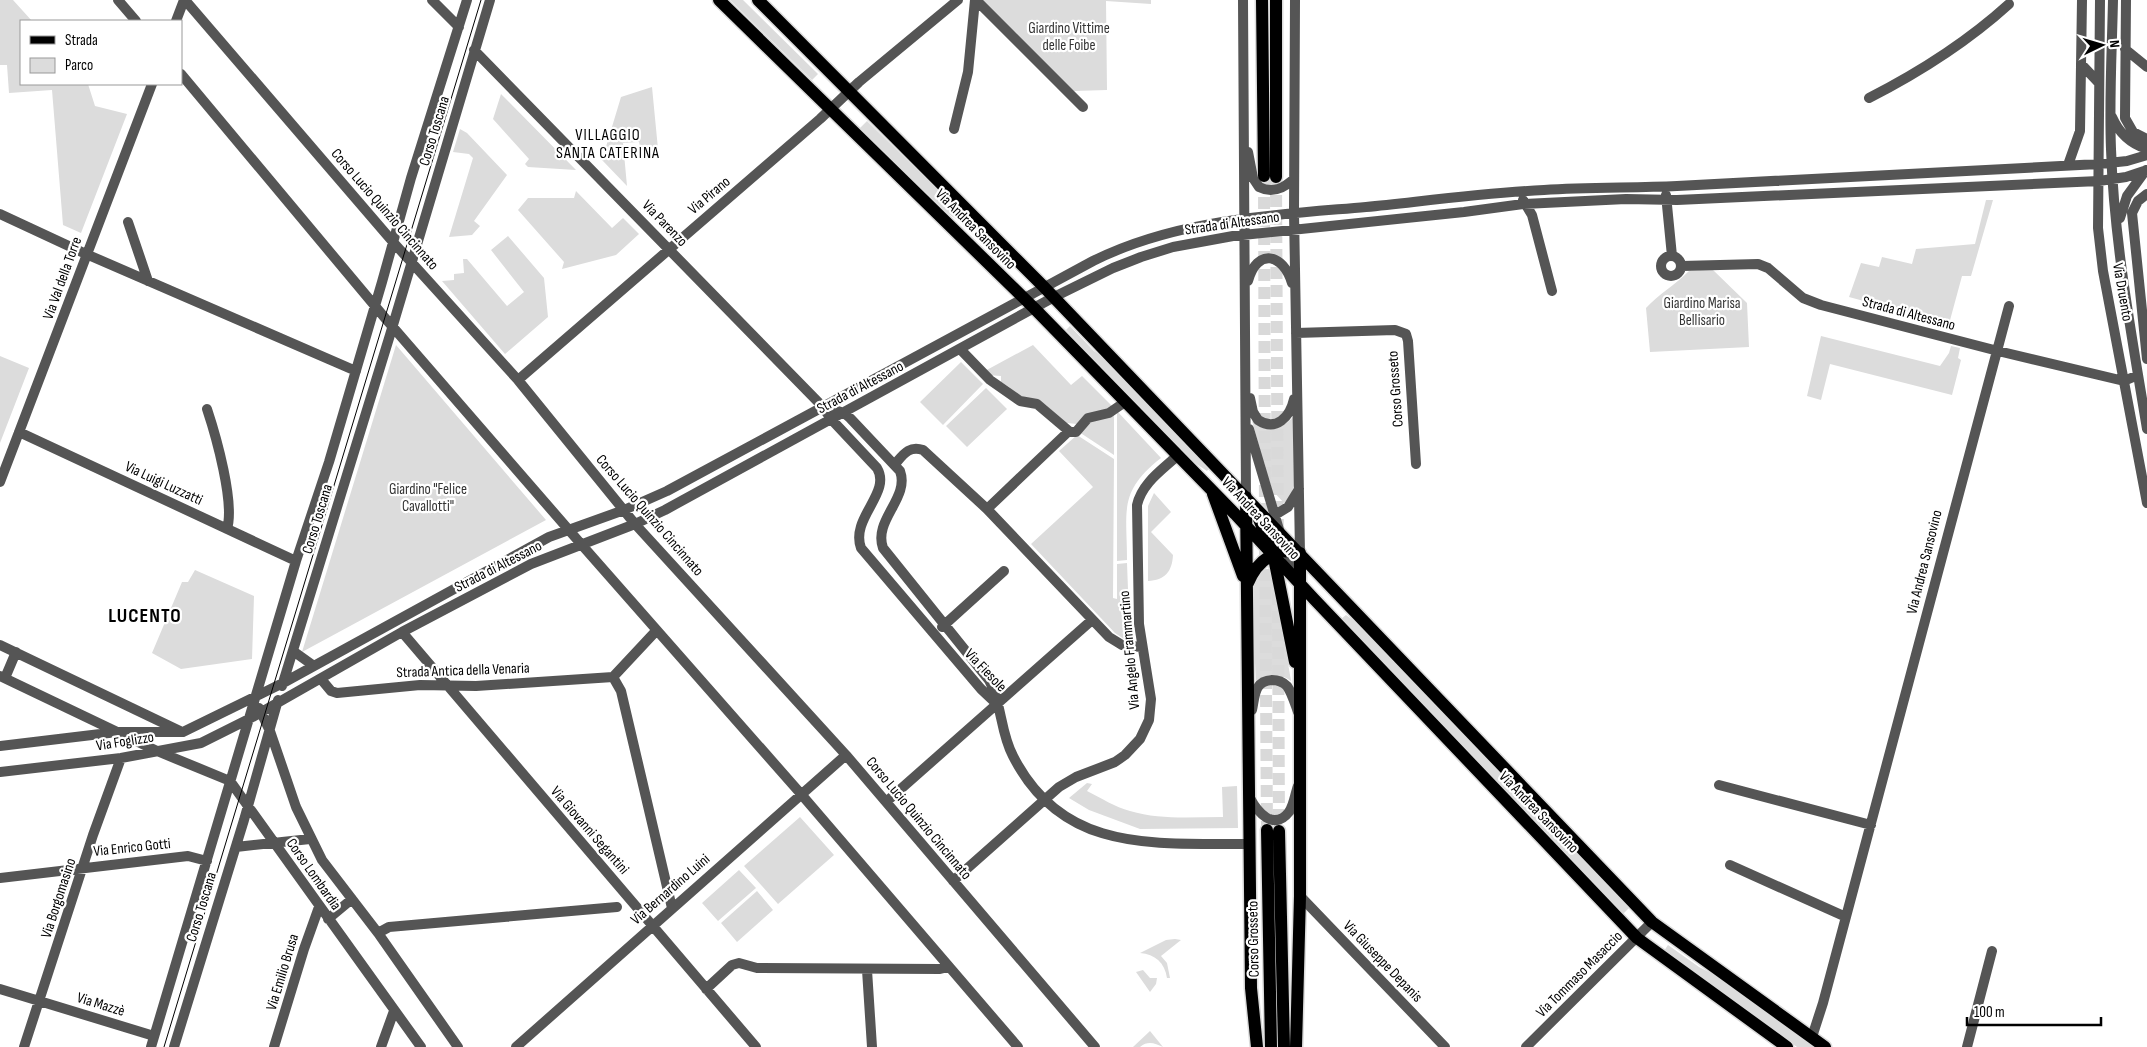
<svg xmlns="http://www.w3.org/2000/svg" width="2147" height="1047" font-family="'Sofia Sans Condensed',sans-serif">
	<style>
		.green { fill: #dcdcdc }
		.lines { fill: none; stroke-linecap: round; stroke-linejoin: round }
		.major-tunnel { stroke: #d9d9d9; stroke-width: 12; stroke-dasharray: 12 6; stroke-linecap: butt }
		.major-casing { stroke: #dbdbdb; stroke-width: 15 }
		.minor { stroke: #555; stroke-width: 10 }
		.major { stroke: #000; stroke-width: 12 }
		.tram { stroke: #000; stroke-width: 1 }
		.labels { text-anchor: middle; stroke-width: 4.5; stroke-linejoin: round; paint-order: stroke }
		.park-label { font-size: 15px; fill: #333; stroke: #fff }
		.street-label { font-size: 15px; fill: #000; stroke: #fff }
		.neighbourhood-label { font-size: 16px; letter-spacing: 1px; fill: #000; stroke: #fff }
		.district-label { font-size: 20px; font-weight: bold; letter-spacing: 1px; fill: #000; stroke: #fff }
	</style>
	<rect width="100%" height="100%" fill="#fff"/>
	<!-- green -->
	<path class="green" d="M0,0H13L32,21H21V84H88L95,106L127,114L81,233L63,225L52,90L9,93L7,65H0Z
		M730,0H743L818,74L812,80Z
		M980,0H1151V4L1106,1L1107,90L1074,91Z
		M652,87L658,149L641,151L639,142L623,143L627,186L602,160L621,97Z
		M501,94L576,170L528,167L525,164L529,159L493,119Z
		M867,121L1011,261L1006,264L975,233L946,212L860,128Z
		M460,129L467,133L507,175L474,221L480,226L472,235L449,237L473,158L469,154L453,152Z
		M576,191L612,228L623,218L639,234L616,255L562,269L564,262L518,210L528,198H574Z
		M1986,200H1993L1971,276H1962L1949,324L1849,297L1861,263L1879,267L1882,257L1912,264L1916,249L1975,244Z
		M508,236L544,278L548,317L505,354L442,281L454,280V274L464,273L463,259H467L507,306L524,292L491,250Z
		M1712,269L1747,303L1749,347L1650,352L1646,308C1659,294 1675,285 1689,271Z
		M1070,326L1094,351L1113,365L1210,467L1207,471L1189,459L1066,330Z
		M1821,336L1940,366L1949,353L1951,346L1960,348L1958,358L1961,360L1952,395L1830,364L1821,400L1807,396Z
		M396,345L546,520L302,652Z
		M1033,345L1071,385L1082,376L1113,407L1077,424L1067,423L1062,421L1046,405L1015,394L1009,387L1001,382V376L987,375L983,372Z
		M0,356L29,368L0,443Z
		M961,362L983,384L943,425L920,402Z
		M986,388L1007,409L967,447L946,426Z
		M1117,411L1161,458C1118,492 1127,510 1127,560L1117,561Z
		M1114,414V455L1079,432L1089,420Z
		M1293,417L1294,486L1290,497L1284,503L1272,490L1252,421C1267,431 1280,431 1293,417Z
		M1077,435L1114,459L1113,598L1117,599V564L1127,563L1130,643L1115,633L1031,544L1093,487L1059,451Z
		M1154,493L1171,512L1151,532L1173,555C1172,572 1165,580 1148,581V506Z
		M195,570L254,596L252,659L181,669L152,653L182,582H188Z
		M1265,570L1274,579L1291,681C1279,672 1268,674 1256,681L1251,589L1259,573Z
		M1346,615L1367,630L1631,906L1623,914L1341,619Z
		M1087,783L1092,784L1087,791C1101,798 1115,807 1130,811C1160,820 1191,817 1223,817L1222,787L1237,786L1238,828L1140,829L1089,810L1069,798Z
		M800,817L834,855L778,904L744,866Z
		M739,870L756,888L718,921L702,903Z
		M757,891L773,910L737,942L721,923Z
		M1175,939L1181,940L1161,956L1167,963L1170,978H1167C1165,963 1155,954 1140,953L1166,940Z
		M1668,945L1699,967L1723,979L1817,1047H1797L1664,951Z
		M1143,970L1150,978H1157L1156,984L1150,992L1136,972Z
		M1150,1031L1163,1047C1155,1044 1149,1040 1140,1047H1133Z"/>
	<g class="lines">
		<!-- major-tunnel -->
		<path class="major-tunnel" d="M1276,177L1278,563
			M1264,179L1265,526
			M1265,551L1267,830
			M1278,593L1279,831"/>
		<defs>
			<path id="major" d="M719,0L1034,308L1235,514L1314,599L1637,938L1787,1047
				M758,0L1043,286L1652,922L1825,1047
				M1262,0L1264,176
				M1276,0V177
				M1213,494L1243,576
				M1246,497L1251,988L1257,1047
				M1256,512L1273,553L1295,662
				M1248,583C1257,561 1276,546 1300,553
				M1267,830L1271,1047
				M1279,831L1284,1047
				M1296,1047L1300,896V553"/>
		</defs>
		<!-- major casing -->
		<use href="#major" class="major-casing"/>
		<!-- minor -->
		<path class="minor" d="M118,0L136,21
			M185,0L393,242L518,380L635,524L846,755L1095,1047
			M432,0L459,27
			M976,0L1083,107
			M1243,0L1246,497
			M1295,0L1294,213L1300,553
			M2100,0L2098,228L2103,271L2147,503
			M2113,0C2112,49 2109,99 2111,149C2114,242 2132,337 2147,429
			M2126,0L2125,118L2133,132L2147,139
			M176,21L184,0
			M2125,49L2147,67
			M474,50L822,406L831,419L877,468C892,493 850,518 861,548L981,689L998,705
			M2081,64L2099,83
			M181,74L385,318L581,544L801,794L1018,1047
			M1869,98C1920,72 1966,43 2009,4
			M2112,117C2119,133 2131,144 2147,149
			M954,129L968,72L975,0
			M1248,152L1253,178L1259,187C1273,194 1284,188 1294,179
			M2068,165L2080,131L2082,0
			M2147,194L2138,201L2132,213L2147,359
			M1666,195L1672,256
			M1523,200L1532,215L1552,291
			M0,214L86,254L356,371
			M2120,218L2127,196L2146,170
			M128,222L148,281
			M1661 266a10 10 0 1 1 20 0a10 10 0 1 1-20 0Z
			M1682,266L1758,264L1768,268L1803,298L1821,305L1998,351L2124,381L2138,375
			M1248,281C1257,248 1283,253 1292,283
			M1296,333L1395,330L1406,334L1408,341L1416,464
			M960,349L990,380L1020,401L1037,404L1070,432H1076L1088,418L1109,413L1125,402
			M518,380L820,119L859,82L958,0
			M1250,398L1253,412L1258,420C1276,432 1290,417 1294,399
			M822,406L844,413L850,418L900,471C910,498 873,520 883,548L989,680C1002,703 1000,732 1013,756C1063,855 1157,843 1250,844
			M207,409C216,436 235,503 227,529
			M1249,429L1280,533
			M19,432L296,561
			M895,464C903,455 909,445 923,450L987,509L1109,637L1122,645L1141,647
			M0,482L152,84
			M987,509L1069,431
			M1270,518L1288,507L1299,489
			M1285,546L1298,579
			M942,627L1004,571
			M402,632L756,1047
			M0,645L180,731
			M293,651L314,666
			M0,676L157,751L230,781L421,1047
			M613,677L656,631
			M5,678L16,652
			M321,679L331,691L337,693L420,685L476,686L613,677L621,691L672,908
			M282,686L390,335L490,0
			M259,708L270,731L296,807L322,860L378,933L458,1047
			M1252,710C1255,696 1254,681 1272,680C1278,680 1283,682 1287,686C1292,693 1295,704 1298,712
			M0,746L117,732H183L283,683L549,537L624,510L667,491L1093,261C1177,219 1274,215 1366,207C1425,201 1485,193 1544,190C1588,187 1632,188 1677,186L2099,164L2127,161L2147,155
			M0,772L121,758L201,743L249,719L402,632L531,564L635,524L665,510L1054,297L1113,268L1141,257L1173,247L1233,236L1464,212L1523,204L1626,199L1677,200L2099,181L2126,177L2147,170
			M1719,785L1871,825
			M1250,798C1257,811 1273,832 1289,812C1294,805 1295,794 1298,786
			M886,802L1092,620
			M236,847L310,839
			M1730,865L1846,917
			M0,878L188,856L207,861
			M953,881L1059,787L1076,777L1115,762L1125,755L1140,739L1149,720L1151,699L1139,624L1137,505C1142,483 1162,470 1177,456
			M1300,896L1445,1047
			M328,919L352,899
			M378,933L389,927L617,907
			M867,970L872,1047
			M0,989L154,1036
			M706,989L732,965L739,963L757,968L940,969L948,967
			M1812,1037L1823,1003L2009,306
			M24,1047L93,835L121,758
			M151,1047L296,561L329,462L382,282L411,178L467,0
			M174,1047L244,820L278,700
			M274,1047L304,949L319,907
			M381,1047L394,1011
			M516,1047L846,755
			M1526,1047L1652,922
			M1967,1047L1992,951"/>
		<!-- major -->
		<use href="#major" class="major"/>
		<!-- tram -->
		<path class="tram" d="M164,1047L481,0"/>
	</g>
	<g class="labels">
		<!-- park labels -->
		<g class="park-label">
			<text x="1069" y="33">Giardino Vittime<tspan x="1069" dy="17">delle Foibe</tspan></text>
			<text x="1702" y="308">Giardino Marisa<tspan x="1702" dy="17">Bellisario</tspan></text>
			<text x="428" y="494">Giardino "Felice<tspan x="428" dy="17">Cavallotti"</tspan></text>
		</g>
		<!-- street labels -->
		<g class="street-label">
			<text transform="translate(434 131) rotate(-73)" y="5">Corso Toscana</text>
			<text transform="translate(709 195) rotate(-40)" y="5">Via Pirano</text>
			<text transform="translate(385 209) rotate(49)" y="5">Corso Lucio Quinzio Cincinnato</text>
			<text transform="translate(665 223) rotate(46)" y="5">Via Parenzo</text>
			<text transform="translate(1232 223) rotate(-8)" y="5">Strada di Altessano</text>
			<text transform="translate(976 229) rotate(45)" y="5">Via Andrea Sansovino</text>
			<text transform="translate(62 278) rotate(-70)" y="5">Via Val della Torre</text>
			<text transform="translate(2123 292) rotate(80)" y="5">Via Druento</text>
			<text transform="translate(1909 313) rotate(15)" y="5">Strada di Altessano</text>
			<text transform="translate(860 387) rotate(-28)" y="5">Strada di Altessano</text>
			<text transform="translate(1395 389) rotate(-94)" y="5">Corso Grosseto</text>
			<text transform="translate(164 483) rotate(25)" y="5">Via Luigi Luzzatti</text>
			<text transform="translate(650 515) rotate(49)" y="5">Corso Lucio Quinzio Cincinnato</text>
			<text transform="translate(1261 518) rotate(47)" y="5">Via Andrea Sansovino</text>
			<text transform="translate(317 519) rotate(-73)" y="5">Corso Toscana</text>
			<text transform="translate(1924 562) rotate(-76)" y="5">Via Andrea Sansovino</text>
			<text transform="translate(498 566) rotate(-27)" y="5">Strada di Altessano</text>
			<text transform="translate(1129 650) rotate(-95)" y="5">Via Angelo Frammartino</text>
			<text transform="translate(463 670) rotate(-2)" y="5">Strada Antica della Venaria</text>
			<text transform="translate(986 670) rotate(46)" y="5">Via Fiesole</text>
			<text transform="translate(125 741) rotate(-9)" y="5">Via Foglizzo</text>
			<text transform="translate(1539 812) rotate(46)" y="5">Via Andrea Sansovino</text>
			<text transform="translate(919 818) rotate(50)" y="5">Corso Lucio Quinzio Cincinnato</text>
			<text transform="translate(590 830) rotate(49)" y="5">Via Giovanni Segantini</text>
			<text transform="translate(132 847) rotate(-6)" y="5">Via Enrico Gotti</text>
			<text transform="translate(314 874) rotate(55)" y="5">Corso Lombardia</text>
			<text transform="translate(670 889) rotate(-41)" y="5">Via Bernardino Luini</text>
			<text transform="translate(58 898) rotate(-72)" y="5">Via Borgomasino</text>
			<text transform="translate(201 907) rotate(-73)" y="5">Corso Toscana</text>
			<text transform="translate(1253 939) rotate(-91)" y="5">Corso Grosseto</text>
			<text transform="translate(1383 961) rotate(46)" y="5">Via Giuseppe Depanis</text>
			<text transform="translate(282 972) rotate(-73)" y="5">Via Emilio Brusa</text>
			<text transform="translate(1579 974) rotate(-45)" y="5">Via Tommaso Masaccio</text>
			<text transform="translate(101 1004) rotate(17)" y="5">Via Mazzè</text>
		</g>
		<!-- neighbourhood labels -->
		<g class="neighbourhood-label">
			<text x="608" y="140">VILLAGGIO<tspan x="608" dy="18">SANTA CATERINA</tspan></text>
		</g>
		<!-- district labels -->
		<g class="district-label">
			<text x="145" y="622">LUCENTO</text>
		</g>
	</g>
	<!-- legend -->
	<rect x="20" y="20" width="162" height="65" fill="#ffffff" stroke="#999999"/>
	<rect x="30" y="36" width="25" height="8" fill="#000000" stroke="#999999"/>
	<text x="65" y="45" font-size="15" fill="#000000">Strada</text>
	<rect x="30" y="58" width="25" height="15" fill="#dcdcdc" stroke="#999999"/>
	<text x="65" y="70" font-size="15" fill="#000000">Parco</text>
	<!-- north arrow -->
	<g transform="translate(2102 45) rotate(85)" stroke="#ffffff" stroke-width="4" paint-order="stroke">
	<path d="M0-4L9 19L0 12L-9 19Z" fill="#000000"/>
	<text y="-8" font-size="14" font-weight="bold" text-anchor="middle" fill="#000000">N</text>
	</g>
	<!-- scale -->
	<path d="M1967 1017v8h134v-8" fill="none" stroke="#000000" stroke-width="2.5"/>
	<text x="1974" y="1017" font-size="15" fill="#000000" stroke="#ffffff" stroke-width="4" paint-order="stroke">100 m</text>
</svg>
